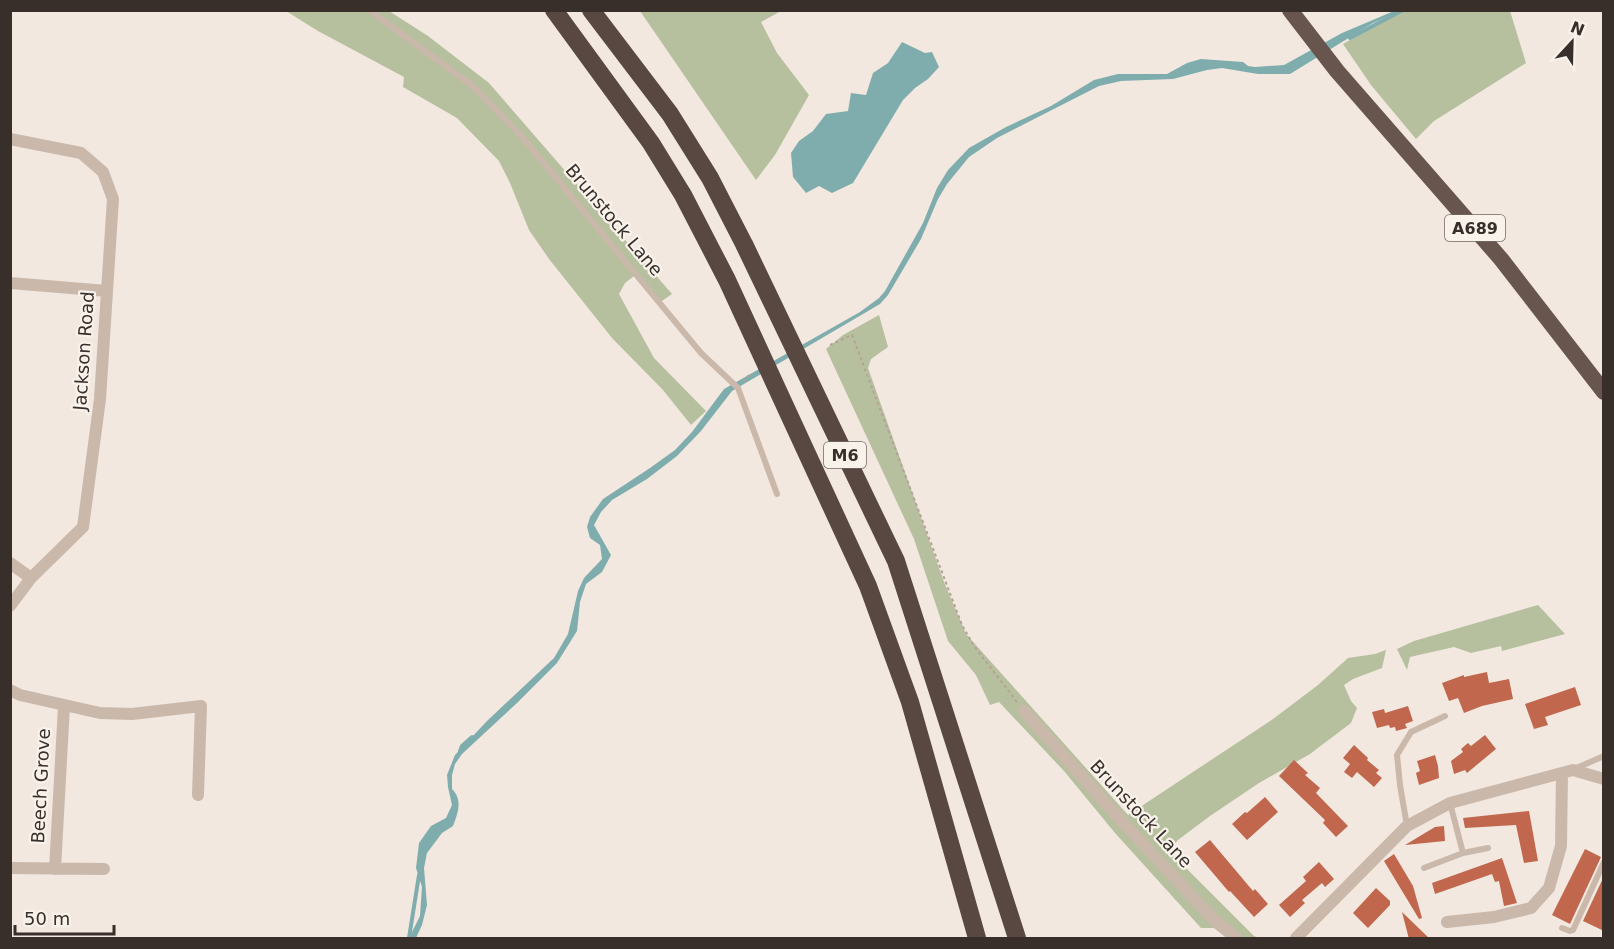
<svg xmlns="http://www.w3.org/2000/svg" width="1614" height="949" font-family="'DejaVu Sans',sans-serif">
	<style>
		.green { fill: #b6c09f }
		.water { fill: #7fadae }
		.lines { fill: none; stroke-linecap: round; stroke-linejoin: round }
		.stream { stroke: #7fadae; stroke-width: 4 }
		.building { fill: #c1674e }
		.path { stroke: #b5a295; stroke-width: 2; stroke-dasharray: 3 3; stroke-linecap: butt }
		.service { stroke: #cab8ab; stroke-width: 6 }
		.minor { stroke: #cab8ab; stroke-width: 12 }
		.trunk { stroke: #68564e; stroke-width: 16 }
		.motorway { stroke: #584841; stroke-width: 18 }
		.labels { text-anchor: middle; stroke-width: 4.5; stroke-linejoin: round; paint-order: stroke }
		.shield { fill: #f9f2eb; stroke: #726964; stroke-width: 1.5 }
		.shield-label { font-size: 16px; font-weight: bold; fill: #382e2a }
		.street-label { font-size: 18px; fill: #382e2a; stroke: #f9f2eb }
	</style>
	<rect width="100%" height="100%" fill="#f2e8df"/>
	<!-- green -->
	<path class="green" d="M1402,10L1510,11L1526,63L1434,121L1416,139L1371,85L1343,44Z
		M286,11H389L428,36L489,83L672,294L659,303L638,273L625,283L619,294L654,358L706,411L691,425L663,390L612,338L549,259L529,230L510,183L499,161L457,118L403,87L404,77L318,31Z
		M640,11H781L761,22L777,53L809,95L775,155L756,180Z
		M879,315L888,347L871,359L868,368L944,582L966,634L1128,815L1273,719L1318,685L1348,658L1375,654L1386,650L1382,668L1353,679L1344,685L1351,701L1357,708L1351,723L1310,754L1259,783L1210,816L1178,840L1170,849L1172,854L1254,936L1260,938H1227L1214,928H1201L1115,833L1064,771L999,702L990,705L976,675L948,641L914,539L826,349L843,335Z
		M1538,605L1565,634L1502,651L1501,646L1471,653L1454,647L1410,657L1407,670L1397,649L1414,641Z"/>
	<!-- water -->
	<path class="water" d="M1394,11H1400L1373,23L1290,74H1258L1222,68L1207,70L1173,79L1121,81L1099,86L997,138L969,157L947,184L938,199L921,239L888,295L880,304L732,391L701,431L677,456L647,479L612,500L601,512L594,525L611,555L602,572L586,584L580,602L577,631L557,663L517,703L462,754L455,764L452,775V789C463,800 458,813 453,826L442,833L427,853L424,868L427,905L422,925L416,938H409L420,916L422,887L416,868L419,843L431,826L446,818L452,805L448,787L447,775L455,755L487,721L554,658L568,634L578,591L584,578L602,559L600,545L590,538L587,527L590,517L603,499L650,468L675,450L692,432L724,389L860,312L879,298L885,291L923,223L937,188L948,170L969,148L1006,127L1051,106L1094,80L1118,74H1167L1187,63L1201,59L1243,62L1248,66L1255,67L1284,65L1342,33Z
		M902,42L925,53L932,52L939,67L928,79L915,88L903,100L853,183L832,193L819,186L806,193L793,177L791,153L799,141L813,131L826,114L848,111L851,93L866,95L873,73L888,63Z"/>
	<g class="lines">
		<!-- stream -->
		<path class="stream" d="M1350,38L1403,10
			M460,751L462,746L472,737
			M409,938L419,875"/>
	</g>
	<!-- building -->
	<path class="building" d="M1487,672L1489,683L1509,679L1513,699L1482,706L1464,713L1458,698L1449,701L1442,683L1464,675V677Z
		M1575,687L1581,705L1545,717L1548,725L1534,729L1525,704Z
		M1408,706L1413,721L1405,724L1407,728L1396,731L1395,727L1390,728L1389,725L1377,728L1372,712L1384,709L1385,713Z
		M1485,735L1496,749L1467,773L1465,770L1454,774L1451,761L1463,752L1461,749L1468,743L1471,746Z
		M1354,745L1368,758L1367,760L1379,770L1376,773L1382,778L1374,787L1357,772L1352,778L1344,772L1350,764L1343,758Z
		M1435,755L1438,766L1439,778L1419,785L1416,773L1420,771L1417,761Z
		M1294,760L1308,773L1305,775L1320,788L1316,793L1348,826L1336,837L1323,823L1325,820L1279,776Z
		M1265,797L1278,812L1247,840L1232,824L1245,812L1247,813Z
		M1529,811L1538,861L1524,863L1516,825L1465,828L1463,818Z
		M1444,826L1445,841L1405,845L1435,827Z
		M1210,840L1253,891L1255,889L1268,904L1254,917L1230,891L1229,892L1195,852Z
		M1585,849L1601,857L1570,924L1552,915Z
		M1394,854L1413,886L1422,918L1419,919L1384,861Z
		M1502,858L1517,903L1504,906L1499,881L1495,882L1492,874L1435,894L1432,883Z
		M1319,862L1334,879L1325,887L1322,883L1302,900L1305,903L1290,917L1279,905L1306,881L1303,877Z
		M1604,876V931L1583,921Z
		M1376,888L1390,901V905L1368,928L1353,913Z
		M1402,912L1430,939H1409Z"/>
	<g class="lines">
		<!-- path -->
		<path class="path" d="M830,345L852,335L962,625L974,646L1017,702
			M743,382L749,375"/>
		<!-- service -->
		<path class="service" d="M369,10L474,87L523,138L701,353L738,388L777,494
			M1574,769L1604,756
			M1450,803L1463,853L1488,848
			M1407,826L1400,785L1397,755L1411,732L1445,716
			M1424,868L1463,853
			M1562,928L1570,931L1573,930L1604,862"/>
		<!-- minor -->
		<path class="minor" d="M10,139L81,153L103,172L113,199L100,399L83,527L31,578L10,606
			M10,283L107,291
			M10,563L31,578
			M10,690L20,695L100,713L132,714L201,706L198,795
			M1024,711L1117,816L1214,920L1236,938
			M10,868L104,869
			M55,869L64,706
			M1447,922L1494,917L1531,908L1549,888L1561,846L1562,773
			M1296,938L1407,826L1450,803L1573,770L1604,779"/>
		<!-- trunk -->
		<path class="trunk" d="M1290,10L1337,71L1501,259L1604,392"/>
		<!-- motorway -->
		<path class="motorway" d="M554,10L651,143L683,195L727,280L868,586L910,702L977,938
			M591,10L670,114L710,178L744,244L896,561L1017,938"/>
	</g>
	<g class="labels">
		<!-- shield labels -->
		<g class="shield">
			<rect x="1445" y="215" width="60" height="26" rx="4.5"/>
			<rect x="824" y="442" width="42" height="26" rx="4.5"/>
		</g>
		<g class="shield-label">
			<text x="1475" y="234">A689</text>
			<text x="845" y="461">M6</text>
		</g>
		<!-- street labels -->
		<g class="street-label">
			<text transform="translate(614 220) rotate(50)" y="6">Brunstock Lane</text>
			<text transform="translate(84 351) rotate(-86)" y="6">Jackson Road</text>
			<text transform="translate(41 786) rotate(-87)" y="6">Beech Grove</text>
			<text transform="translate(1141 814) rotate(47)" y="6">Brunstock Lane</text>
		</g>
	</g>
	<!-- border -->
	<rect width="1614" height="949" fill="none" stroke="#382e2a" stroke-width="24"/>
	<!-- north arrow -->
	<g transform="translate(1572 42) rotate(22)" stroke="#f9f2eb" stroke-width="4.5" paint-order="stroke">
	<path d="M0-4.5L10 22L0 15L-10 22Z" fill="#382e2a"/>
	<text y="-9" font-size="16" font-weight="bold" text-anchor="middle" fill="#382e2a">N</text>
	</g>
	<!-- scale -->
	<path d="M15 925v9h99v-9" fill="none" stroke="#382e2a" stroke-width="3"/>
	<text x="24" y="925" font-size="18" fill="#382e2a" stroke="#f9f2eb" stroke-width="4.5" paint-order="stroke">50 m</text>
</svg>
